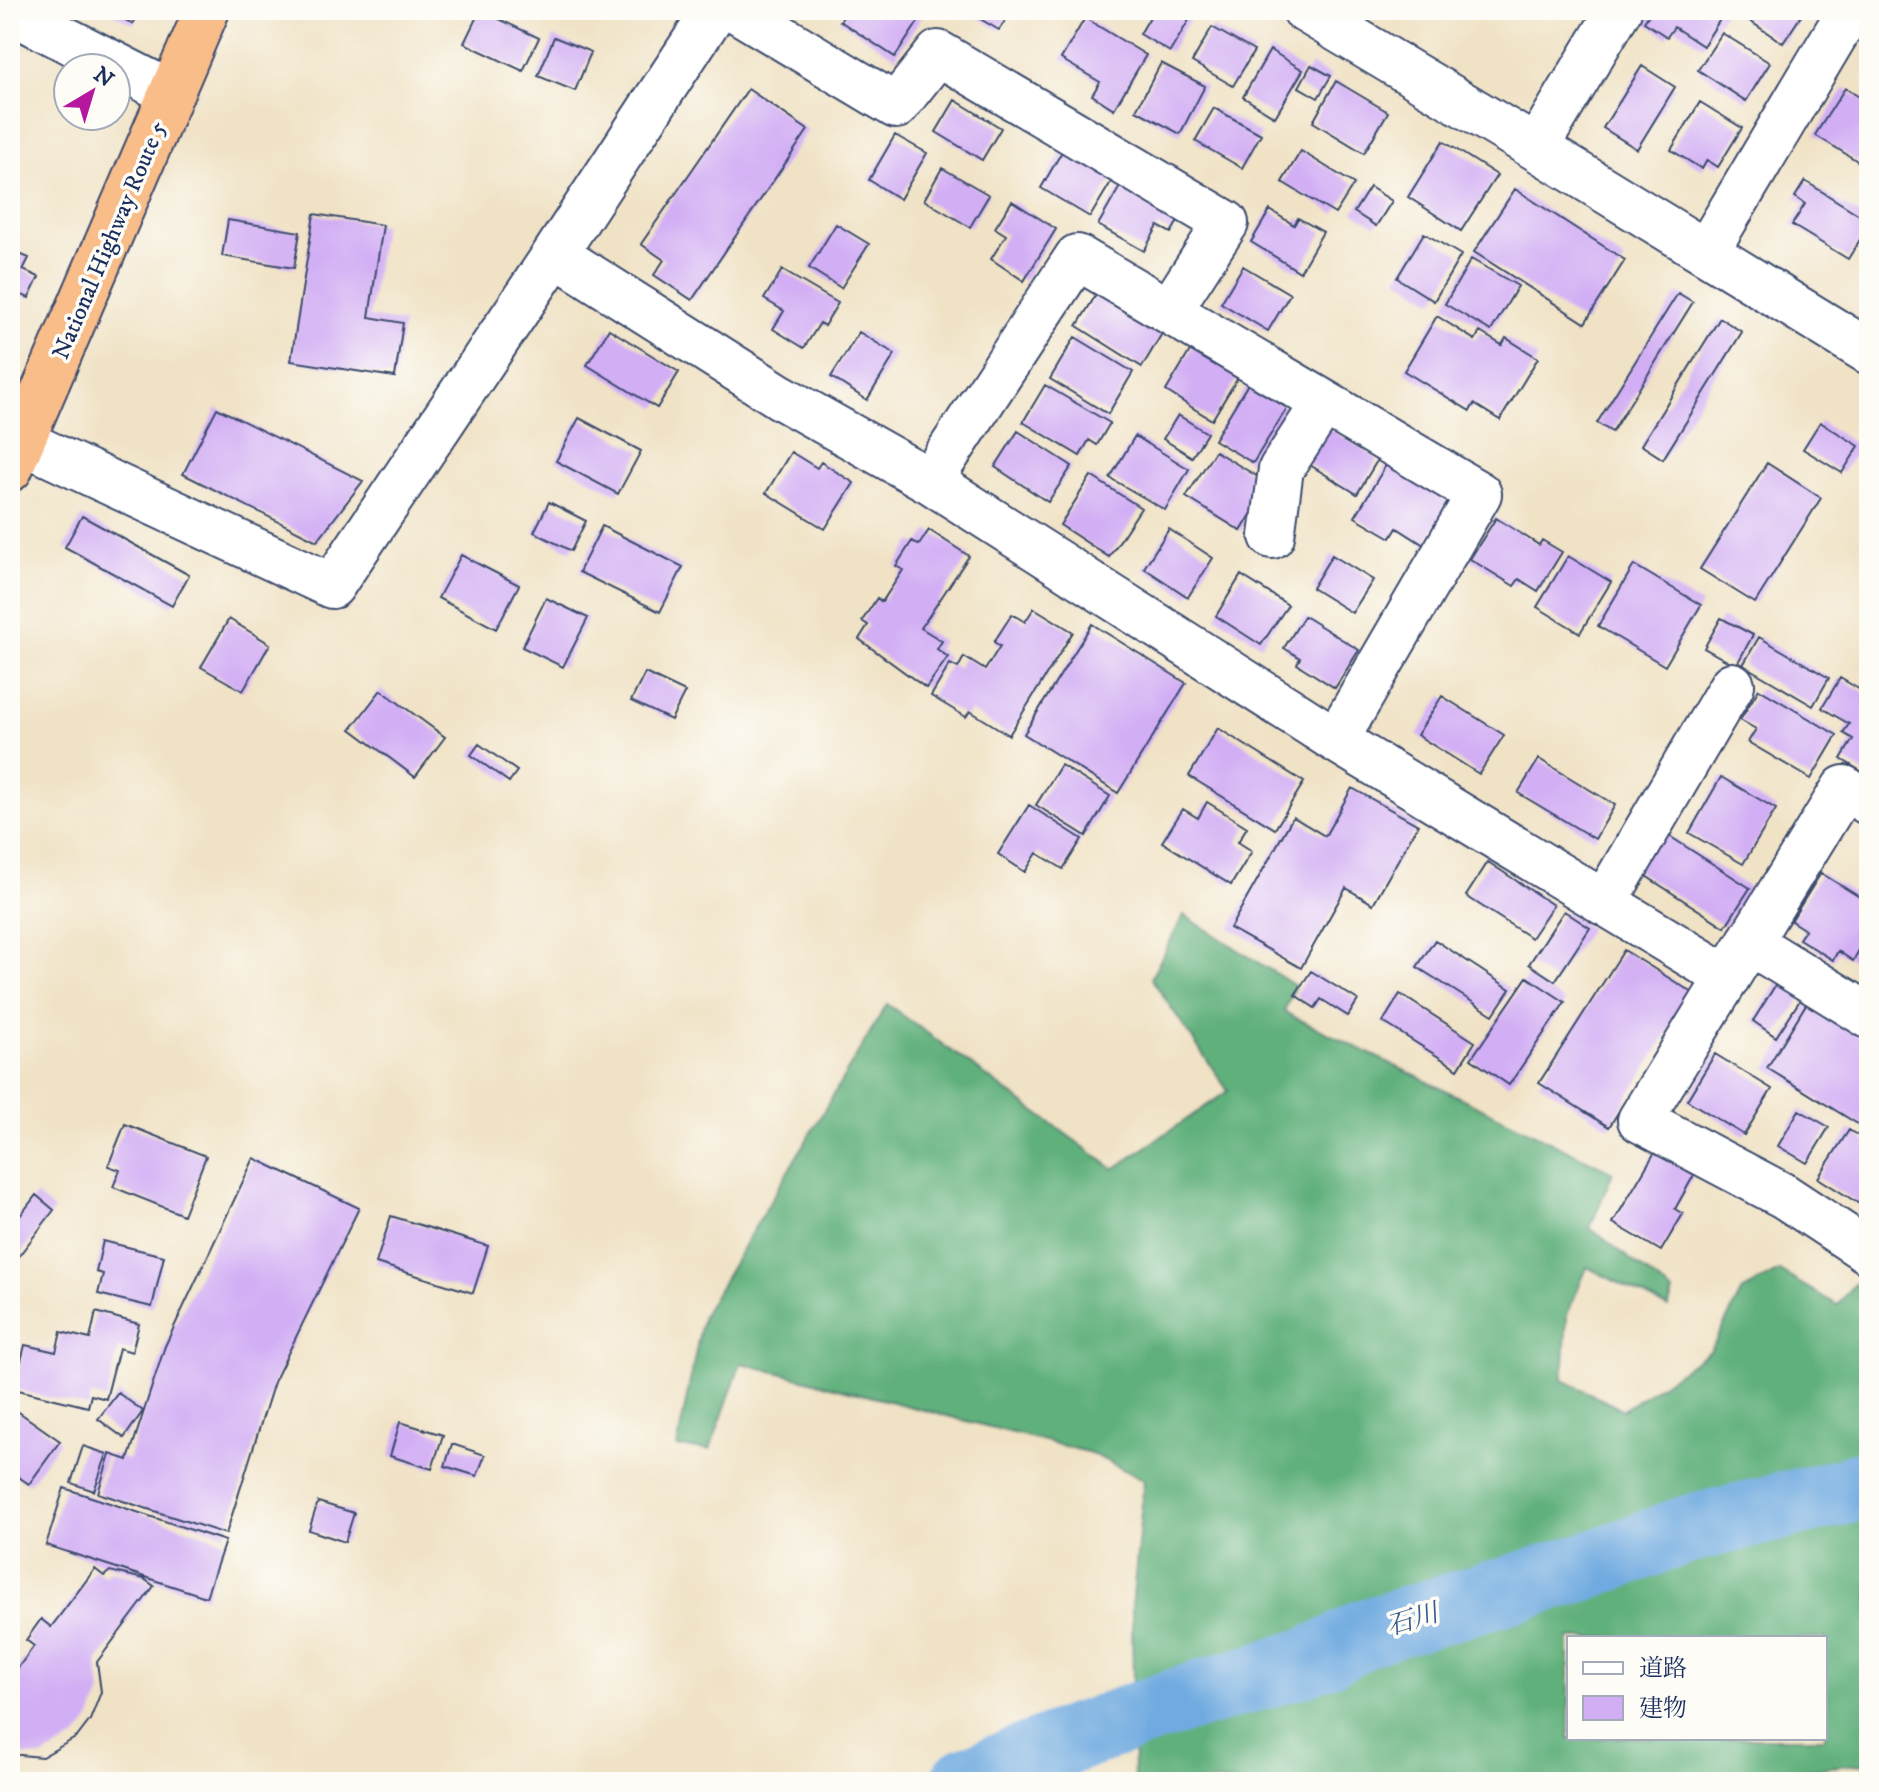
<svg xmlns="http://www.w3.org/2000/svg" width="1879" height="1792" font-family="'IM FELL DW Pica','Noto Serif JP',serif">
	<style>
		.forest { fill: #60b07c; stroke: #3e706d; stroke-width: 2; fill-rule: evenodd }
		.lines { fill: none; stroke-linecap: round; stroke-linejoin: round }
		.river { stroke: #6faae0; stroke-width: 68 }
		.building { fill: #d2aef4 }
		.minor-casing { stroke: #3b4a6d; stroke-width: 48 }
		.highway-casing { stroke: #3b4a6d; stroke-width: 48 }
		.minor { stroke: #fff; stroke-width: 44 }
		.highway { stroke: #f8bd89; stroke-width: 44 }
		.labels { text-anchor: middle; stroke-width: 7; stroke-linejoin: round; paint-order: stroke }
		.street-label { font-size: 24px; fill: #1b2f5e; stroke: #fdfcf7 }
		.water-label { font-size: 26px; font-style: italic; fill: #385a8c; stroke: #fdfcf7 }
	</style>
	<rect width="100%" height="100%" fill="#fdfcf7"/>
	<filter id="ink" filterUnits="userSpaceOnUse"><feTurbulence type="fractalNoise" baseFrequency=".0125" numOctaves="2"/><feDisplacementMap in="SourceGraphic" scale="16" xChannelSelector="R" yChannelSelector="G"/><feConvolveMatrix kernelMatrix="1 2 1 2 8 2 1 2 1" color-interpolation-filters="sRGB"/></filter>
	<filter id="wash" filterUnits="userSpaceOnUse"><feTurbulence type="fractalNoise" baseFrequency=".006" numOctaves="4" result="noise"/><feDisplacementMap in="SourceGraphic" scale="32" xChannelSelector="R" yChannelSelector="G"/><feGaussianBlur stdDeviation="1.8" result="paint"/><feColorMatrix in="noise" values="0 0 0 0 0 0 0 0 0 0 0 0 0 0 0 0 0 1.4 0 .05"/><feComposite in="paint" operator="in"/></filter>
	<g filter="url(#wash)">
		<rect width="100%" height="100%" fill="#f0e2c5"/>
		<!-- forest -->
		<path class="forest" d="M1184,915L1295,986L1284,1012L1613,1172L1590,1228L1673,1293L1668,1308L1587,1267L1567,1315L1563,1380L1623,1410L1711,1350L1742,1291L1779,1271L1837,1305L1854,1284H1869V1763L1682,1782H1134L1132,1608L1144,1480L1091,1453L741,1363L710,1450L677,1447L703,1315L887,1004L1114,1169L1228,1091L1151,978ZM1569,1638H1825V1738H1569Z"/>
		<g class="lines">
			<!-- river -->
			<path class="river" d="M964,1782C1045,1750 1127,1717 1211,1691C1263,1674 1318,1664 1364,1633L1591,1565L1685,1530L1849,1490L1869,1482"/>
		</g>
		<g id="blocks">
			<!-- building -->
			<path class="building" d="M106,10H141L133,24Z
				M480,10L539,38L523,71L464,43Z
				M848,10H926L895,57L840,21Z
				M965,10H1012L999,30Z
				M1154,10H1195L1170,52L1140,34Z
				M1652,10H1726L1703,46L1674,27L1667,37L1644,22Z
				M1733,10H1805L1783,43Z
				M1085,18L1146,55L1114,109L1092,95L1100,82L1061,59Z
				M1212,27L1254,51L1233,86L1192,62Z
				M1722,33L1770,63L1746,101L1698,70Z
				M554,37L591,52L575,91L538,76Z
				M1270,50L1303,70L1275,117L1243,97Z
				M1161,63L1205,86L1180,134L1136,110Z
				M1311,65L1331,76L1318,98L1299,87Z
				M1642,66L1675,87L1637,149L1603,128Z
				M1336,81L1388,112L1364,153L1313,122Z
				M1845,88L1869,103V146L1859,162L1815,135Z
				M748,89L808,130L692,300L654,275L664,260L641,244Z
				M955,100L1001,128L982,160L936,132Z
				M1700,102L1742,128L1718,167L1707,160L1702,169L1671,150Z
				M1214,108L1261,134L1242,168L1195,141Z
				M895,135L927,153L900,199L869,180Z
				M1443,141L1497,175L1461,231L1408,197Z
				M1064,148L1114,177L1090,217L1041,188Z
				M1301,151L1354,184L1335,214L1282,182Z
				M942,168L989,195L970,227L924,200Z
				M1805,181L1869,221V243L1861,238L1848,259L1792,225L1805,204L1795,197Z
				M1122,183L1181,216L1171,233L1158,226L1144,251L1098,225Z
				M1370,187L1392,201L1376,226L1354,212Z
				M1515,189L1625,260L1585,323L1474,252Z
				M1012,201L1056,229L1024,281L991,259L1006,235L995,228Z
				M1270,210L1294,225L1298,218L1323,232L1300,272L1251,242Z
				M314,214L383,225L369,317L403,323L395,377L291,361Z
				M228,220L300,232L294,268L222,256Z
				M836,224L869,244L841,288L809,268Z
				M1424,233L1461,255L1434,301L1397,278Z
				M10,250L29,258L23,270L39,277L29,298L10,290Z
				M1471,259L1518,286L1491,331L1445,304Z
				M1243,266L1290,294L1268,331L1221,303Z
				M782,270L838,303L824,326L820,323L804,348L773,329L784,311L764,299Z
				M1099,290L1164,330L1142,367L1077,326Z
				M1678,293L1693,302L1612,432L1597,423Z
				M1437,316L1475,340L1480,332L1502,345L1506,338L1538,358L1500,420L1474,404L1470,411L1404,371Z
				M1720,318L1742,332L1663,459L1641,445Z
				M609,329L679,372L657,408L587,365Z
				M859,332L895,354L867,400L831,377Z
				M1075,337L1133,372L1108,414L1050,379Z
				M1194,344L1241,372L1212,420L1166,391Z
				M1248,384L1287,408L1253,463L1214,440Z
				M1045,385L1110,423L1097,445L1089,440L1080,456L1023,422Z
				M217,408L363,481L317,541L183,474Z
				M1178,415L1207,433L1192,457L1163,439Z
				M579,418L641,451L618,494L556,461Z
				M1820,422L1859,446L1842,473L1803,449Z
				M1327,427L1378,459L1357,494L1305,462Z
				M1018,431L1072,466L1048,502L995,467Z
				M1135,436L1189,469L1165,510L1110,478Z
				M1215,451L1270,484L1241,531L1186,497Z
				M791,452L817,468L821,462L854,483L825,529L766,493Z
				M1767,463L1821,498L1755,603L1700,569Z
				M1386,465L1449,502L1424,545L1397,528L1391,538L1355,517Z
				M1091,476L1141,508L1109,557L1060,525Z
				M549,502L586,521L571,551L534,532Z
				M82,516L189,575L172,606L65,547Z
				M1496,518L1539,545L1542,540L1562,552L1538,591L1519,579L1514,586L1470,559Z
				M602,526L683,567L660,612L579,572Z
				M1169,529L1213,558L1188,597L1144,568Z
				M929,530L969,556L921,628L942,641L937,649L948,657L926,688L859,639L868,625L862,621L877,598L882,602L903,570L896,566L912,541L919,545Z
				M461,555L519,585L496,629L438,598Z
				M1332,555L1373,580L1352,613L1312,588Z
				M1568,556L1611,582L1580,633L1537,607Z
				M1634,565L1701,605L1665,666L1598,626Z
				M1241,575L1288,605L1261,645L1216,616Z
				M546,598L588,618L563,667L522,647Z
				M1034,608L1073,632L1009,735L970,711L966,717L931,696L950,664L958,668L964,657L985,670L1000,646L994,642L1012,614L1025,622Z
				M1304,616L1359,650L1335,688L1297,664L1300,658L1284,648Z
				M1721,618L1753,635L1736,666L1704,648Z
				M229,619L270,644L243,691L201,667Z
				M1092,624L1186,683L1118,793L1024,734Z
				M1759,637L1829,678L1813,706L1743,665Z
				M645,673L685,692L671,720L631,701Z
				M1840,678L1869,695V776L1841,759L1853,739L1843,733L1849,724L1822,708Z
				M1759,689L1837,735L1811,779L1748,742L1756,729L1740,720Z
				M381,690L445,737L415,777L351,729Z
				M1442,696L1504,735L1479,774L1417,735Z
				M1218,728L1304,782L1275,829L1189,776Z
				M479,744L517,771L509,782L471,755Z
				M1539,759L1615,805L1595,839L1518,793Z
				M1061,765L1110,796L1086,836L1036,805Z
				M1721,777L1776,809L1743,864L1689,833Z
				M1352,788L1418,825L1373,904L1346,888L1301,968L1230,928L1293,817L1325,836Z
				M1207,802L1247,827L1238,842L1252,851L1231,885L1162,842L1183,809L1198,818Z
				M1029,805L1082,839L1063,869L1037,853L1025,872L998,854Z
				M1660,830L1750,888L1725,927L1635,869Z
				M1488,862L1553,905L1531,938L1466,896Z
				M1821,873L1869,903V950L1862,945L1853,961L1838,951L1833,960L1799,939L1805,930L1791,921Z
				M1564,911L1590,928L1555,981L1529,964Z
				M1435,940L1510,989L1493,1015L1417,967Z
				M1624,950L1693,993L1609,1127L1539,1083Z
				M1311,971L1358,1000L1348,1016L1321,999L1315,1008L1295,995Z
				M1527,977L1565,1002L1509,1085L1471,1059Z
				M1778,981L1802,997L1776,1037L1753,1021Z
				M1400,994L1475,1042L1458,1069L1383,1022Z
				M1808,1001L1869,1039V1131L1767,1068Z
				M1715,1054L1772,1089L1744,1135L1687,1100Z
				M1799,1110L1829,1127L1807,1163L1778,1146Z
				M125,1124L206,1156L183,1215L113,1187L120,1170L108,1166Z
				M1849,1130L1869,1143V1210L1818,1178Z
				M1655,1152L1694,1175L1675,1209L1683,1214L1661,1251L1613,1223Z
				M254,1158L359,1208L274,1382L226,1534L98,1493L110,1454L128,1460L165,1346Z
				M36,1195L54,1210L15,1261L10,1258V1229Z
				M391,1216L488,1246L473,1293L376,1263Z
				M103,1241L164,1256L152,1307L98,1294L103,1274L96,1272Z
				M96,1312L139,1324L132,1352L119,1348L106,1399L91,1395L88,1407L14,1389L25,1345L56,1352L61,1332L90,1339Z
				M118,1393L143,1411L124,1438L98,1419Z
				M13,1408L60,1441L29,1484L10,1471V1413Z
				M400,1422L443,1435L432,1469L390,1456Z
				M452,1444L485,1455L477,1476L445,1466Z
				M83,1446L107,1454L94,1491L71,1483Z
				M64,1488L225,1541L206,1597L46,1545Z
				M318,1502L354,1513L345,1542L309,1530Z
				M95,1569L104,1576L110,1571L144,1579L154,1586L97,1662L101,1692L90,1720L77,1737L42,1757L10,1754V1674L12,1676L34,1646L26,1640L41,1619L51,1627Z"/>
		</g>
	</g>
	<g filter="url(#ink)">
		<use href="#blocks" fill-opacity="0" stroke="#3b4a6d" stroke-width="2"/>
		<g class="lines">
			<defs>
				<path id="minor" d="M736,10L896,106L938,53L1226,223L1169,311
					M1305,10L1536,148L1869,352
					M10,11L171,93
					M1536,148L1619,10
					M1706,252L1850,10
					M555,254L779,396L930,481L1336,740L1727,977
					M23,442L332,586L555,254L715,10
					M930,481L1077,257L1479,494L1336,740
					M1272,536L1281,469L1324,403
					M1869,803L1844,788L1640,1120L1784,1196L1869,1252
					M1604,903L1732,685
					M1749,942L1869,1016"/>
				<path id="highway" d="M10,469L207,10"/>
			</defs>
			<!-- minor casing -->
			<use href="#minor" class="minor-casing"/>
			<!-- highway casing -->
			<use href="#highway" class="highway-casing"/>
			<!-- minor -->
			<use href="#minor" class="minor"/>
			<!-- highway -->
			<use href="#highway" class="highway"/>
		</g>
	</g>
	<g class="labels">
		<!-- street labels -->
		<g class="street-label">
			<text transform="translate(109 240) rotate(-67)" y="8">National Highway Route 5</text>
		</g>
		<!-- water labels -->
		<g class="water-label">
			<text transform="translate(1412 1619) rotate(-17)" y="9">石川</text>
		</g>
	</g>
	<!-- margin -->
	<rect width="1879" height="1792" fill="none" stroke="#fdfcf7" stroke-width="40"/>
	<!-- legend -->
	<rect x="1567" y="1636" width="260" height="104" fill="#fdfcf7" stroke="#a3aaba" stroke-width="2"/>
	<rect x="1583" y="1662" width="40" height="12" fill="#ffffff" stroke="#a3aaba" stroke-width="2"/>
	<text x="1639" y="1676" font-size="24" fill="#1b2f5e">道路</text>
	<rect x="1583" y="1696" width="40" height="24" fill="#d2aef4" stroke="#a3aaba" stroke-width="2"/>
	<text x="1639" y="1716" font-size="24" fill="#1b2f5e">建物</text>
	<!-- north arrow -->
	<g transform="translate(92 92) rotate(38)"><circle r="38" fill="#fdfcf7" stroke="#a3aaba" stroke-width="2"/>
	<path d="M0-6L14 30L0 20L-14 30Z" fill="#b5179e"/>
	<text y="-12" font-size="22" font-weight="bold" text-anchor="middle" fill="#1b2f5e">N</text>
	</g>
</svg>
